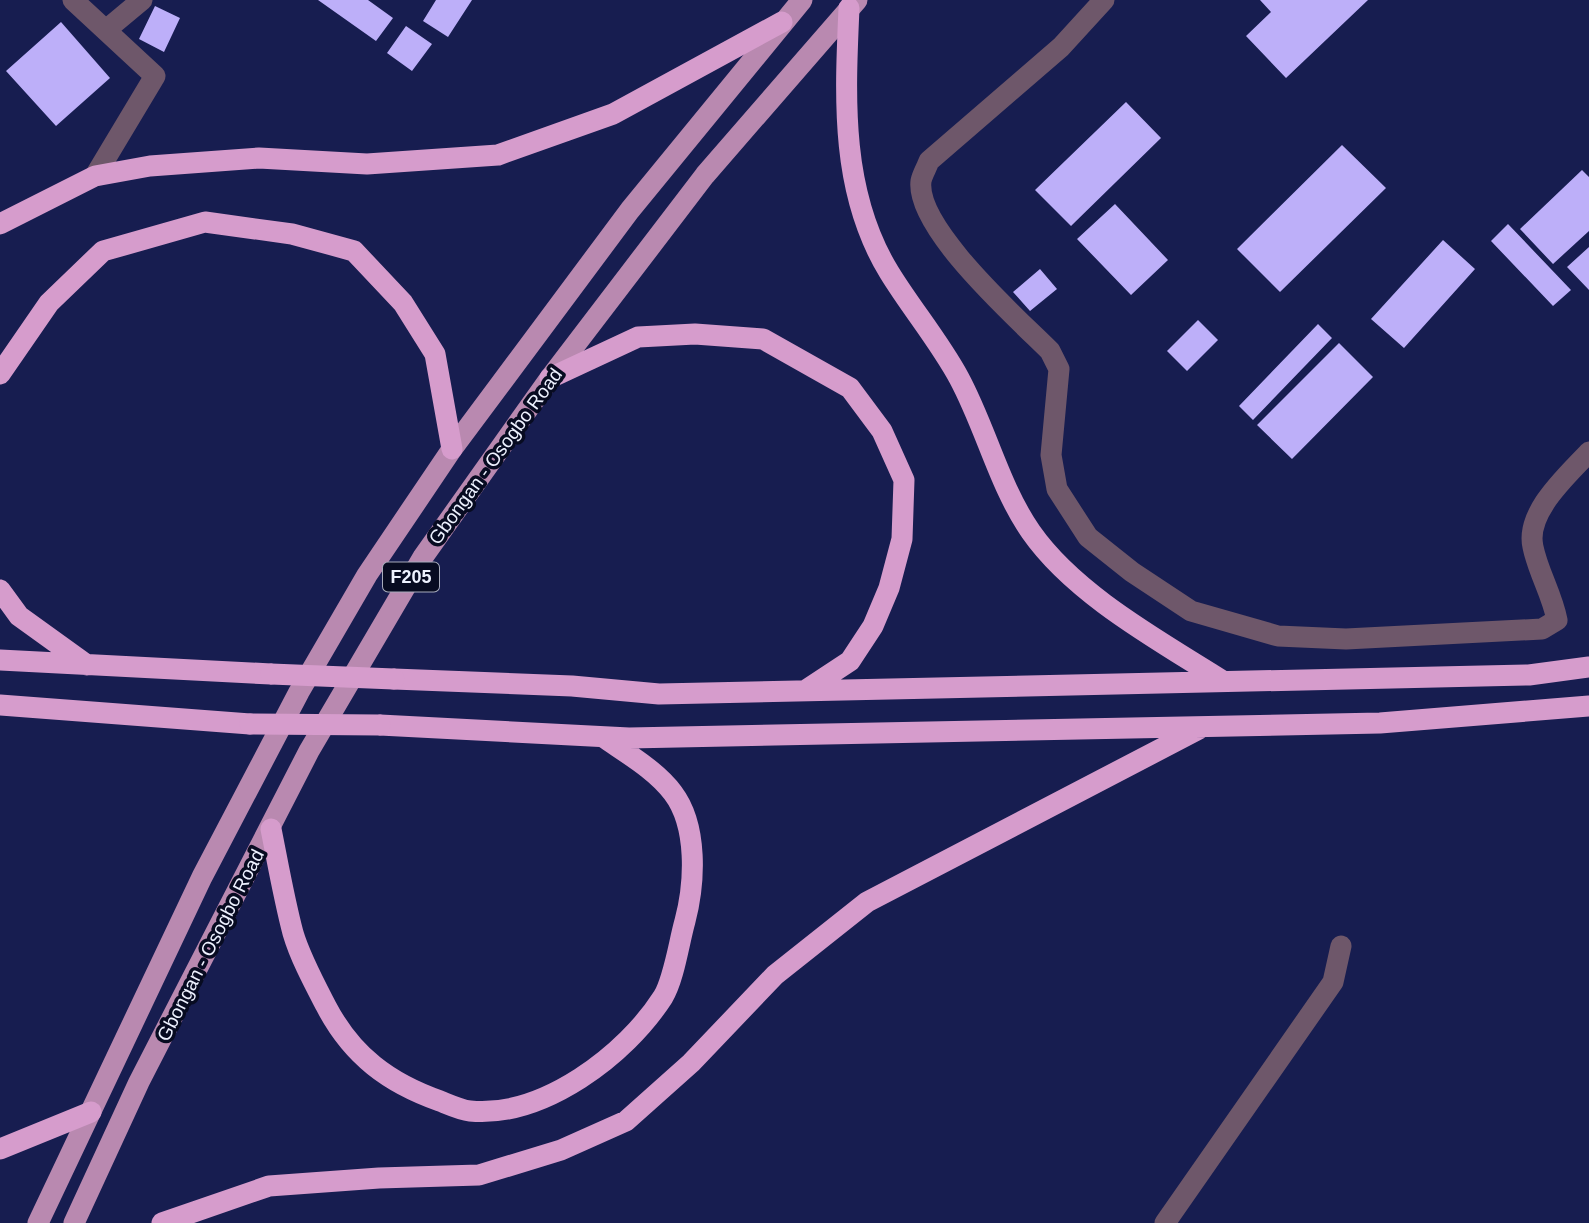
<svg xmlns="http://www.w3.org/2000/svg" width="1589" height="1223" font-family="Helvetica,sans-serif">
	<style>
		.building { fill: #bdaff9 }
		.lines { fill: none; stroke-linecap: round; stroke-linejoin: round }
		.minor { stroke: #6e576a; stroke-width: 21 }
		.major { stroke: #b989b0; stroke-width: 21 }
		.highway { stroke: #d69ccc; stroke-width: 21 }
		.highway-bridge { stroke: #d69ccc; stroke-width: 21 }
		.labels { text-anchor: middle; stroke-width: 7; stroke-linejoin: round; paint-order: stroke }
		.shield { fill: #070b21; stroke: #a8acbc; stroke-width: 2 }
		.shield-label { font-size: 18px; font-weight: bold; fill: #edf1fe }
		.street-label { font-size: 19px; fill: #edf1fe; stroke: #070b21 }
	</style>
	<rect width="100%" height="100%" fill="#171d50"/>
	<!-- building -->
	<path class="building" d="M318,0H368L393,18L376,41Z
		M436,0H472L448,37L423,21Z
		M1260,0H1368L1286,78L1246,36L1271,12Z
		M155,6L180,18L164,52L139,39Z
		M61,22L110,78L56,126L6,71Z
		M406,26L432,44L412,71L387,53Z
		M1126,102L1161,138L1071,226L1035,190Z
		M1342,145L1386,188L1280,292L1237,249Z
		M1582,170L1589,177V231L1553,264L1520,229Z
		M1115,204L1168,260L1131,295L1077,239Z
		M1508,224L1571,290L1553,306L1491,241Z
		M1443,240L1475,269L1404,348L1371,319Z
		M1589,247V290L1567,267Z
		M1040,269L1057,289L1030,311L1013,292Z
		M1198,320L1218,340L1187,371L1167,351Z
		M1318,324L1332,338L1253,420L1239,406Z
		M1339,343L1373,377L1292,459L1257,425Z"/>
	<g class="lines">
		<!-- minor -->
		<path class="minor" d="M73,0L155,76L95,176
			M1104,0L1061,47L929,161C927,167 922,175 921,181C915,228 1018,319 1050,351L1059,369L1051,455L1057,489L1088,537L1132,572L1191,611L1278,636L1346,639L1542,629L1557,620C1552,594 1538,572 1533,547C1525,512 1568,475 1589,452
			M106,30L142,0
			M1165,1223L1333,982L1341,946"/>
		<!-- major -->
		<path class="major" d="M38,1223L202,877L299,692L367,575L452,449L630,210L802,0
			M74,1223L139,1082L309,751L423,557L550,378L705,175L857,0"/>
		<!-- highway -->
		<path class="highway" d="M849,8C845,98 840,192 889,272C911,308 939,341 959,378C986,428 999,486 1031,532C1075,595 1160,641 1223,681
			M0,224L95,176L150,166L259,158L367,164L498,155L613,114L782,22
			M0,374L49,303L103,251L205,222L292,234L354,251L403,303L435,354L452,449
			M550,378L638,337L695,334L763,339L850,388L882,431L904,480L902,539L889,588L873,626L850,661L806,690
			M0,590L19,616L87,665
			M0,660L271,674
			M394,679L572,686L659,694L1529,675L1589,667
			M0,705L250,724
			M380,725L629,738L1380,723L1589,706
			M271,829C278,864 284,899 293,933C300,957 314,983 326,1006C352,1056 389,1083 440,1101C450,1105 461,1110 470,1111C543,1118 626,1055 663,997C674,979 679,942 685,921C695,883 698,826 673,793C656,770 626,753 603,737
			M0,1149L91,1112
			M162,1223L269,1186L379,1178L479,1175L561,1150L626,1121L691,1063L775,975L867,902L1199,729"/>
		<!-- highway-bridge -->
		<path class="highway-bridge" d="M271,674L394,679
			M250,724L380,725"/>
	</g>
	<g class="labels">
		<!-- shield labels -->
		<rect class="shield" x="383" y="562.5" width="56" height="29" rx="5"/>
		<g class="shield-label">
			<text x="411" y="583">F205</text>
		</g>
		<!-- street labels -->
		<g class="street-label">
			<text transform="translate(495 456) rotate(-54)" y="7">Gbongan - Osogbo Road</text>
			<text transform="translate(210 945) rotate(-63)" y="7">Gbongan - Osogbo Road</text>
		</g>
	</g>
</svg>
